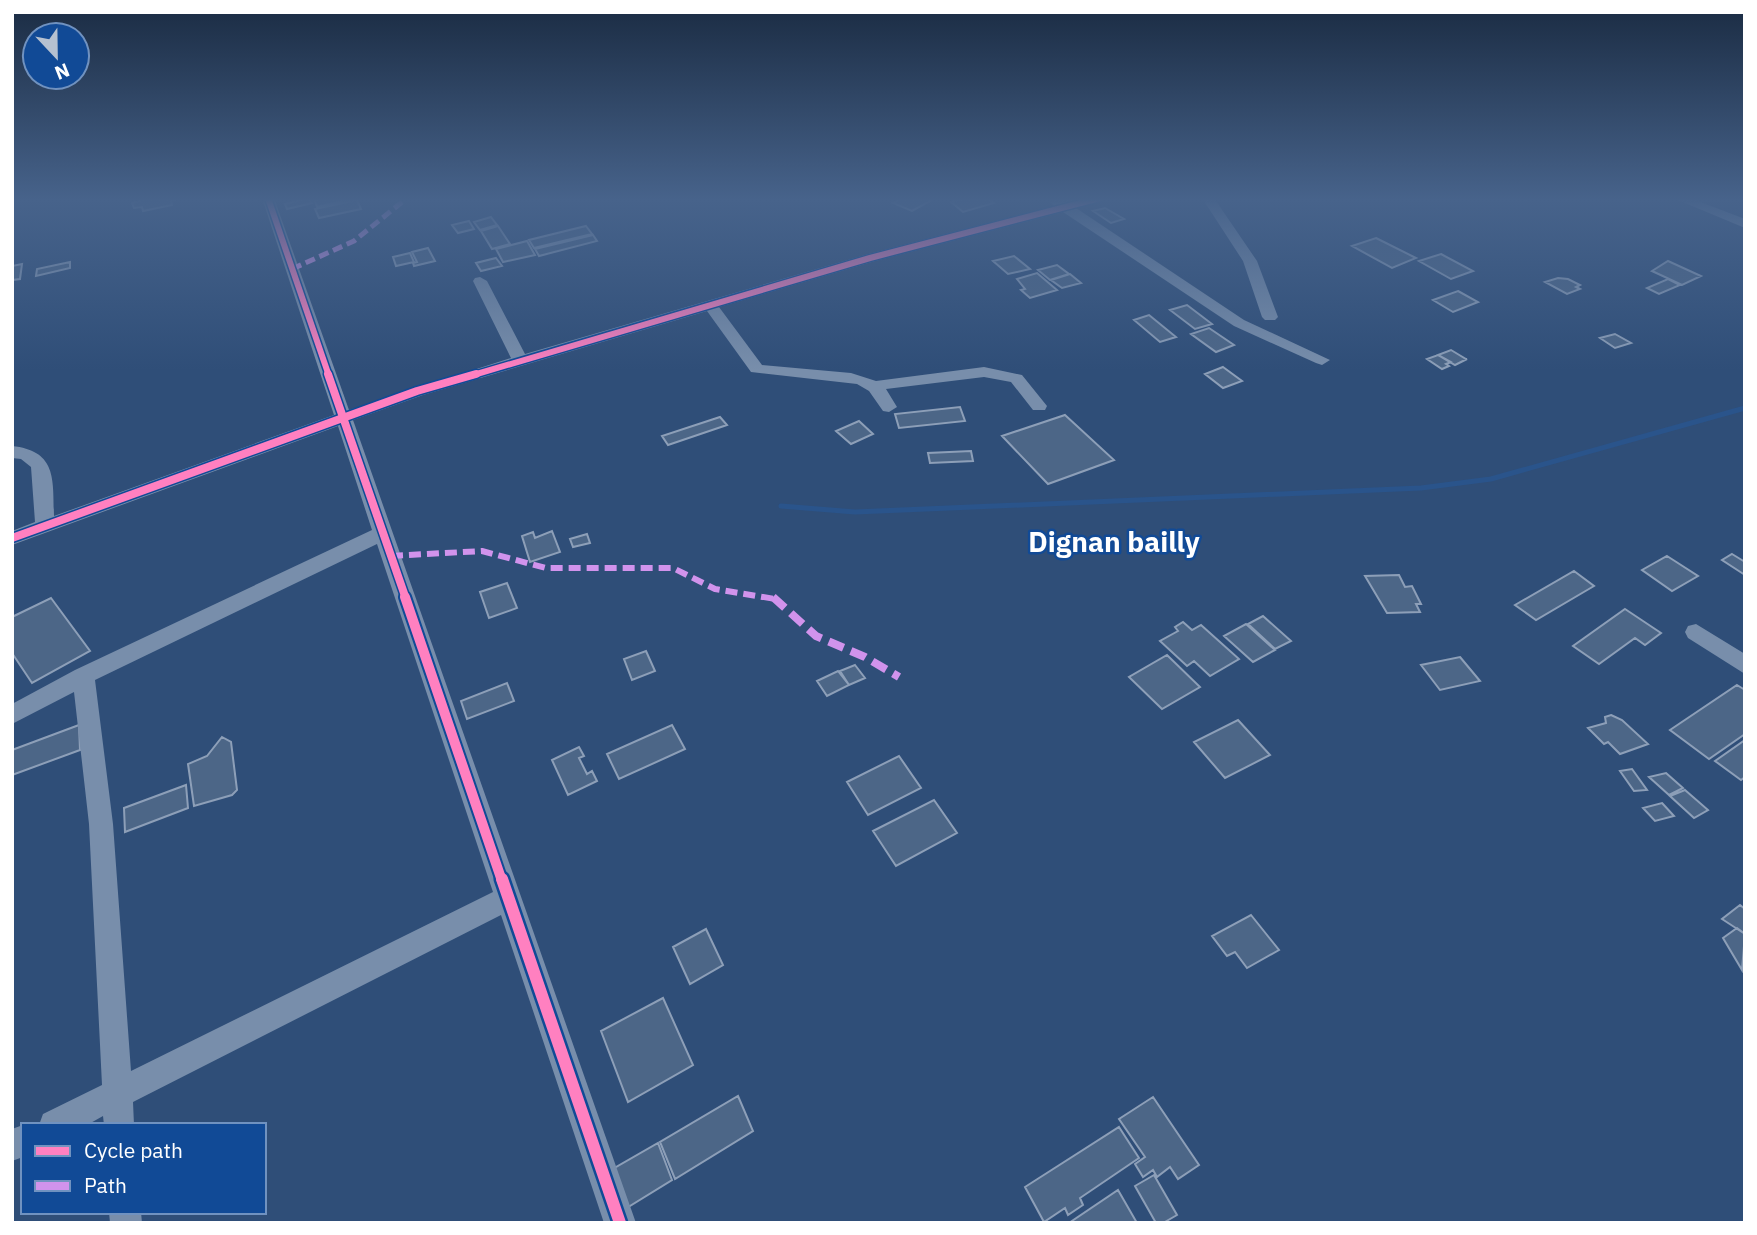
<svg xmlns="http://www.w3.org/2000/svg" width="1757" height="1235" font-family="'IBM Plex Sans',sans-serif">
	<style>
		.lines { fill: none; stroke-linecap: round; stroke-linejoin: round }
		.stream { stroke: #2a548b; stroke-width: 5 }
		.building { fill: #4c6687; stroke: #8d9fb8; stroke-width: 2 }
		.street { fill: #788eab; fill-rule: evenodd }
		.quiet-far2 { stroke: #d193ec; stroke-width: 5; stroke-dasharray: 10 5; stroke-linecap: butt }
		.quiet-far1 { stroke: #d193ec; stroke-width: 6; stroke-dasharray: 12 6; stroke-linecap: butt }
		.quiet { stroke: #d193ec; stroke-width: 8; stroke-dasharray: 16 8; stroke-linecap: butt }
		.cycleway-far3-casing { stroke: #114a96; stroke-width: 9 }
		.cycleway-far2-casing { stroke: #114a96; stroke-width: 11 }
		.cycleway-far1-casing { stroke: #114a96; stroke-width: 14 }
		.cycleway-casing { stroke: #114a96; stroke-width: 17 }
		.cycleway-far3 { stroke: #ff80c0; stroke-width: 6 }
		.cycleway-far2 { stroke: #ff80c0; stroke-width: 8 }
		.cycleway-far1 { stroke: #ff80c0; stroke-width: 10 }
		.cycleway { stroke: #ff80c0; stroke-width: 12 }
		.labels { text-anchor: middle; stroke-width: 5; stroke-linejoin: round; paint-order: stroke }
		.quarter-label { font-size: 28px; font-weight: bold; fill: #fff; stroke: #114a96 }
	</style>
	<rect width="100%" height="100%" fill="#2f4e78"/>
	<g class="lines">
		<!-- stream -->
		<path class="stream" d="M781,506L855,512L1421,488L1491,479L1745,408"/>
	</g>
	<!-- building -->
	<path class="building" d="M140,198H175V200L171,201L172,205L143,211L142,207L134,208L132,203L140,201Z
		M309,198L312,203L287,209L285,204Z
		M314,198H355L317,207Z
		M903,198H926L932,200L912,211L893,203Z
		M968,198H986L994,203L963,212L951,202Z
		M357,200L361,209L319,218L315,209Z
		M1105,208L1124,219L1111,223L1093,211Z
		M491,217L497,225L480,230L474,222Z
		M469,221L474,229L458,233L452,225Z
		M498,226L510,244L492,249L481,231Z
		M586,226L592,234L534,248L529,240Z
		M593,235L597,241L539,256L535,249Z
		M1376,238L1416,258L1392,268L1352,246Z
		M527,241L535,255L503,262L496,249Z
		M428,248L435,261L414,266L413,263L417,262L412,252Z
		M410,253L414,262L396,266L393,257Z
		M1441,254L1473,271L1451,279L1419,261Z
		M1014,256L1030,269L1008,274L993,261Z
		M496,258L502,266L481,271L476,263Z
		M1668,261L1701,276L1682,285L1652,271Z
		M70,262V268L36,276L37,269Z
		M22,264L20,279L12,280V266Z
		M1057,265L1069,274L1050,280L1038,270Z
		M1037,273L1057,290L1030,298L1021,290L1025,289L1017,279Z
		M1070,274L1081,283L1062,288L1051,280Z
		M1558,278L1568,279L1580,285L1576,287L1580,289L1567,294L1545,282Z
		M1668,279L1680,285L1659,294L1647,288Z
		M1458,291L1478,302L1453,312L1433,300Z
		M1187,305L1212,324L1195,329L1170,310Z
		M1149,315L1176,337L1160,342L1134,320Z
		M1209,328L1234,345L1216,352L1191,334Z
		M1615,334L1631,343L1615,348L1600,338Z
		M1451,350L1466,359H1467L1455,365L1438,355Z
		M1438,355L1451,362L1446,364L1449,366L1442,369L1427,359Z
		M1223,367L1242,381L1223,388L1205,374Z
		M960,407L965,421L899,428L895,414Z
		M1065,415L1114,460L1048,484L1002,436Z
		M720,417L727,425L668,445L662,436Z
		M859,421L873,434L851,444L836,431Z
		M971,451L973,461L930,463L928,453Z
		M552,531L560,552L530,562L522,536L533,532L535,538Z
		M587,534L590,543L573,547L570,539Z
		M1732,554L1745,562V575L1722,560Z
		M1667,556L1698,576L1672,591L1642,570Z
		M1574,571L1594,586L1536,620L1515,605Z
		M1399,575L1405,587L1412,586L1421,604H1416L1420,612L1387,613L1365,576Z
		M507,583L517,608L489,618L480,592Z
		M51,598L90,651L32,683L12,653V617Z
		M1625,609L1661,633L1645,645L1635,638L1599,664L1573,646Z
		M1263,616L1291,641L1275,649L1248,624Z
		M1183,622L1192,630L1201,625L1239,659L1210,676L1194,661L1187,666L1160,641L1178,631L1175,627Z
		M1246,624L1275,650L1253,662L1224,636Z
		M646,651L655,671L632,680L624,659Z
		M1167,655L1200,687L1162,709L1129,677Z
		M1460,657L1480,681L1440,690L1421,665Z
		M855,665L865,678L849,685L840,671Z
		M838,671L849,685L827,696L817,681Z
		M507,683L514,701L467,719L461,701Z
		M1737,685L1745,690V734L1709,759L1670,730Z
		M1611,715L1622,720L1648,744L1620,754L1608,742L1604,744L1588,728L1606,723L1605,717Z
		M1238,720L1270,755L1225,778L1194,742Z
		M79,725L80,750L12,775V750Z
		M672,725L685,749L619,779L607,754Z
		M222,737L231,742L237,790L232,795L194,806L188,764L207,756Z
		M1745,740V777L1741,780L1715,761Z
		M579,747L584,756L579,758L587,774L592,771L597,781L568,795L552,760Z
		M899,756L921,788L868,815L847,782Z
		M1632,769L1647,790L1634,791L1620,771Z
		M1666,773L1683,788L1669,795L1649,777Z
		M186,785L188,808L125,832L124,808Z
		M1685,790L1708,810L1694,818L1670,796Z
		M934,800L957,833L896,866L873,831Z
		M1662,803L1674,816L1655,821L1643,808Z
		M1740,905L1745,909V934L1722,919Z
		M1251,915L1279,950L1247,968L1235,952L1227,956L1212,936Z
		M1737,928L1745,934L1742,970L1723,938Z
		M706,929L723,965L690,984L673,947Z
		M663,998L693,1065L628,1102L601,1031Z
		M738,1096L753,1131L675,1179L660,1142Z
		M1153,1097L1199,1165L1178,1179L1170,1167L1157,1177L1153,1170L1143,1177L1135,1164L1145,1157L1119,1119Z
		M1119,1127L1139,1158L1080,1198L1083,1205L1068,1215L1065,1208L1044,1222L1025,1187Z
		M658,1143L672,1180L625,1209L611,1170Z
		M1154,1175L1177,1215L1163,1223H1156L1135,1186Z
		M1118,1190L1137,1223H1069Z"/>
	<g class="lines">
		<!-- street -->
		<path class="street" d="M262,198H274L349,410L511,358L473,281L475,278L480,277L487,281L525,354L865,255L1054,206L1050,202L1057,198C1073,203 1089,198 1106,198L1076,208L1244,320L1330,360L1322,365L1316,363L1234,326L1063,212L875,261L719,307L762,365L851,373L876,381L984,367L1022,375L1047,406L1045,410H1033L1011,382L984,377L886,389L897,407L889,412L883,411L869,391L857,384L751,372L707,311L423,395L353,420L636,1223H604L501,915L133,1102L134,1125H104L103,1116L87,1125H39L43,1114L102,1085L89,824L74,692L12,724V704L75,670L372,530L338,426L12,545V531L35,522L31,467L21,459L12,458V446C57,451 53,479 54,516L334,415ZM377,544L493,892L131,1071L113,824L95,680Z
			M1202,198H1214L1257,261L1278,317L1275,320H1265L1262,317L1243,261Z
			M1673,198H1690L1745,219V228Z
			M1696,624L1745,654V674L1688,638L1685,632L1688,626Z
			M23,1125V1157L12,1161V1129Z
			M109,1212H141L142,1223H110Z"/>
		<!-- quiet-far2 -->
		<path class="quiet-far2" d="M292,269L354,241L407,198"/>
		<!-- quiet-far1 -->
		<path class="quiet-far1" d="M391,556L482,551L546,568H673L715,589L775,599"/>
		<!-- quiet -->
		<path class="quiet" d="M773,597L816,636L865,657L899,677"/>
		<defs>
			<path id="cycleway-far3" d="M268,198L329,376
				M470,376L870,258L1100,198"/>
			<path id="cycleway-far2" d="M328,374L406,599
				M12,538L417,391L476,374"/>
			<path id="cycleway-far1" d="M405,597L502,881"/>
			<path id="cycleway" d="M502,879L620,1223"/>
		</defs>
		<!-- cycleway-far3 casing -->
		<use href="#cycleway-far3" class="cycleway-far3-casing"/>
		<!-- cycleway-far2 casing -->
		<use href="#cycleway-far2" class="cycleway-far2-casing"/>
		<!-- cycleway-far1 casing -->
		<use href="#cycleway-far1" class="cycleway-far1-casing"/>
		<!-- cycleway casing -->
		<use href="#cycleway" class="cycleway-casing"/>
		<!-- cycleway-far3 -->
		<use href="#cycleway-far3" class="cycleway-far3"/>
		<!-- cycleway-far2 -->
		<use href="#cycleway-far2" class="cycleway-far2"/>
		<!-- cycleway-far1 -->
		<use href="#cycleway-far1" class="cycleway-far1"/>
		<!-- cycleway -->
		<use href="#cycleway" class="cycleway"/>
	</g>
	<!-- sky -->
	<linearGradient id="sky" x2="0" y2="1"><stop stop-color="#1a2b42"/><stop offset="0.54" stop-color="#47638b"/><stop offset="1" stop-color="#47638b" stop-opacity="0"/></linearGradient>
	<rect width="1757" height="370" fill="url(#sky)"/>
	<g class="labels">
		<!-- quarter labels -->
		<g class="quarter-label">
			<text x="1114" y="552">Dignan bailly</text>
		</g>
	</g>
	<!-- border -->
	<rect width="1757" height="1235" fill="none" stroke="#ffffff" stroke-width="28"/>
	<!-- legend -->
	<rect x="21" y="1123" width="245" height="91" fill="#114a96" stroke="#7092c0" stroke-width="2"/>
	<rect x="35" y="1146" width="35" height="10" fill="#ff80c0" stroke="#7092c0" stroke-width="2"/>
	<text x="84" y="1158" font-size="21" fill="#ffffff">Cycle path</text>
	<rect x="35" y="1181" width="35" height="10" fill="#d193ec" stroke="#7092c0" stroke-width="2"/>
	<text x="84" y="1193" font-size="21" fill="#ffffff">Path</text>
	<!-- north arrow -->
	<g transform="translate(56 56) rotate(158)"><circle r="33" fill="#114a96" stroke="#7092c0" stroke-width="2"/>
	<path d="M0-5L12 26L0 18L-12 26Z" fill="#b6c1d0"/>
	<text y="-10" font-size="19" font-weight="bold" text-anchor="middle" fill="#ffffff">N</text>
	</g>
</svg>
